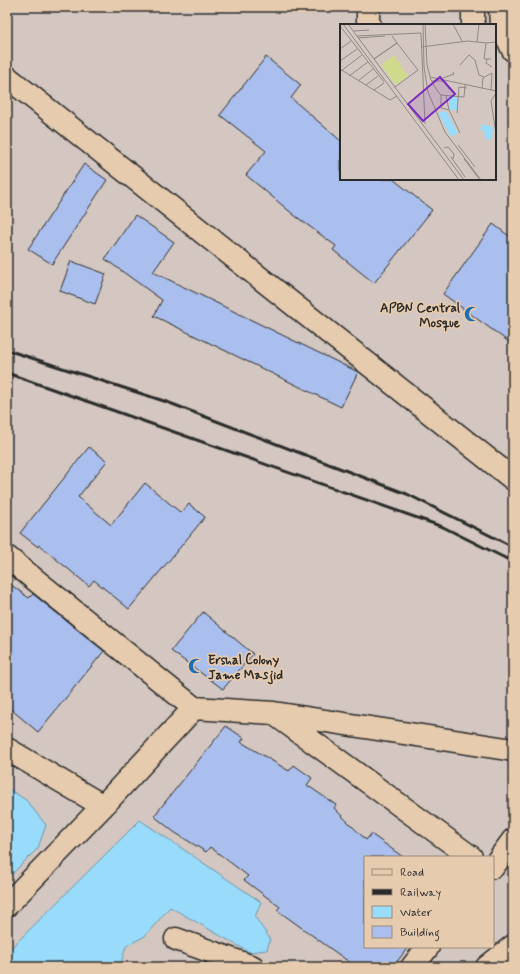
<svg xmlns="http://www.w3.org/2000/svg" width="520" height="974" font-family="Mynerve,sans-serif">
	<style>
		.water { fill: #99dbfb; stroke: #6d95a8 }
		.building { fill: #aabfee; stroke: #2b2b2b }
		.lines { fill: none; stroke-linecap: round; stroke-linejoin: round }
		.minor-casing { stroke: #2b2b2b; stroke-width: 25 }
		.minor { stroke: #e6cbae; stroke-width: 22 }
		.rail { stroke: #2b2b2b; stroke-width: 3 }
		.labels { text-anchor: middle; stroke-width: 3.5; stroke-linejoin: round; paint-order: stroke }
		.poi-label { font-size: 13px; font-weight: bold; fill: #2b2b2b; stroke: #e6cbae; text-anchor: end }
		.inset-road { fill: none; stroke: #908985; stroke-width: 1 }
		.view { fill: #7b2cbf; fill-opacity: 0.15; stroke: #7b2cbf; stroke-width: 2 }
		.inset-edge { fill: none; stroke: #2b2b2b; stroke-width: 2 }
	</style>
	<rect width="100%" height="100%" fill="#d4c7c1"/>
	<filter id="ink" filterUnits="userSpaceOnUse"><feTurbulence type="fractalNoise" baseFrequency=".025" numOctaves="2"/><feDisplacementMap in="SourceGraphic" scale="8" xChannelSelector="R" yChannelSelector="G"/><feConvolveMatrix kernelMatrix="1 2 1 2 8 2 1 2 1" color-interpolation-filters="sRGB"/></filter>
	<g filter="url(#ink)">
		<!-- water -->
		<path class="water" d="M7,788L26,800L46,825L38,848L7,879Z
			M140,820L261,902L255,917L270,939L267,950L249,952L170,907L145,936L126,946L120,967H7V952Z"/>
		<!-- building -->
		<path class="building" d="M266,57L301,85L291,98L341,141V179H393L432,210L374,283L333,250L336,246L294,215L246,175L266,151L220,115Z
			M84,164L107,180L52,264L28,249Z
			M135,215L174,242L153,272L358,372L341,407L154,316L162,300L105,259Z
			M493,224L513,239V345L443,294Z
			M71,261L106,274L95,304L60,291Z
			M89,447L107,461L78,497L111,525L145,483L181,513L189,504L205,517L129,609L94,580L89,586L39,545L38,547L20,533Z
			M7,582L29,598L33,594L104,651L38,732L7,706Z
			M203,612L253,654L223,689L171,651Z
			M226,726L244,738L241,742L289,771L294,765L312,778L307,785L336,805L334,808L366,840L371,834L403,857H365V947H408L393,967H356L277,910L280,907L244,880L248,876L210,847L206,852L174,832L154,816Z"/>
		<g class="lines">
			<defs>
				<path id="minor" d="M368,7V22L370,25
					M500,7L501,25L513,50
					M473,25V7
					M7,77L513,479
					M7,557L194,708
					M276,715L471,857
					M7,749L103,806
					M493,867L513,840
					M7,905L103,806L194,708L274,713L513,750
					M176,939L253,967
					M412,967L428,947
					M487,967L513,946"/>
			</defs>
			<!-- minor casing -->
			<use href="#minor" class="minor-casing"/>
			<!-- minor -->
			<use href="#minor" class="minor"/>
			<!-- rail -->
			<path class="rail" d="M7,350L167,402L407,494L513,547
				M7,373L443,527L513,562"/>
		</g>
	</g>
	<!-- icons -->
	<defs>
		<symbol id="mosque-bare" viewBox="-9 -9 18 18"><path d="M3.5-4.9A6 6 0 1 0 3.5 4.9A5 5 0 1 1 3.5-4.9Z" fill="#1f6fb2" stroke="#e6cbae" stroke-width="2.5" paint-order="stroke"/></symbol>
	</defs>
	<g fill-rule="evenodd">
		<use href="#mosque-bare" x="461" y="303" width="22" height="22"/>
		<use href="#mosque-bare" x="185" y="655" width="22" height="22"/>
	</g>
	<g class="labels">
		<!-- poi labels -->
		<g class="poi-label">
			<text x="460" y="312">APBN Central<tspan x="460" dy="15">Mosque</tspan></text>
			<text x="208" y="664" text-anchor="start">Ershal Colony<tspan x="208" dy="15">Jame Masjid</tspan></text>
		</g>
	</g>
	<!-- overview -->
	<g transform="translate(340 24)">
		<rect width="156" height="156" fill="#d4c7c1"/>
		<path d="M54,31L68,52L56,61L41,41Z" fill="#d0da8d"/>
		<path d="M108,73H118L117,86H110ZM106,87L118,109L111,113L98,89ZM142,100L153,103L152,114L146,116L143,106H140Z" fill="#99dbfb"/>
		<path class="inset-road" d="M3,0L119,156M8,0L124,156M83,0L84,43L88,68L105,108L141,156M85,0L87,41L91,56L98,68L101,71L124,73L125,61M113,0L122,17M0,2L44,58M14,7L29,6M17,12L81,9L85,100M52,12L57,19L34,35L57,19L78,46L55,63M18,14L45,12M137,18L139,0M146,19L144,35H147M81,23L128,17L146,19L156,18M0,25L11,17M151,35H147L146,39L152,43M0,37L17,25M120,41L129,31L135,36L139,51L144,53M0,45L50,76L57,72M1,47L22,31M9,52L28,38M90,53L156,67M103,54L114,50L113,48M18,57L33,45M92,57H105L109,65M26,61L38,52M142,64L143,54L152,49L151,66M34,66L44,59M156,69L151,77L156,110M101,71V84L109,86L120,109M106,71L109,86M117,89L119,63L127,64M118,121L135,143M104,124L108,123L114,130L113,135M111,133L125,153M124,135L140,156"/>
		<path class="view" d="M100,53L115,70L83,97L68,80Z"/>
		<rect width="156" height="156" class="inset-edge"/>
	</g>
	<!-- margin -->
	<rect width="520" height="974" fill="none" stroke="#e6cbae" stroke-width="24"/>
	<rect x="12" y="12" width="496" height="950" fill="none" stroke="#2b2b2b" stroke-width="1.5" filter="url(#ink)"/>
	<!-- legend -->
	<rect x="364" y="856" width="130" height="92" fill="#e6cbae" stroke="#9b8b7a"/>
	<rect x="372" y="869" width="20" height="6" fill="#e6cbae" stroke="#9b8b7a"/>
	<text x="400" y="876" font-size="12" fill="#2b2b2b">Road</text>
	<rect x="372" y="889" width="20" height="6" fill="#2b2b2b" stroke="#9b8b7a"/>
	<text x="400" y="896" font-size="12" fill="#2b2b2b">Railway</text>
	<rect x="372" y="906" width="20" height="12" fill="#99dbfb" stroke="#9b8b7a"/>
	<text x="400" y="916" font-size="12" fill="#2b2b2b">Water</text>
	<rect x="372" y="926" width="20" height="12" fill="#aabfee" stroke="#9b8b7a"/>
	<text x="400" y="936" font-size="12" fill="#2b2b2b">Building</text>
</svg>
